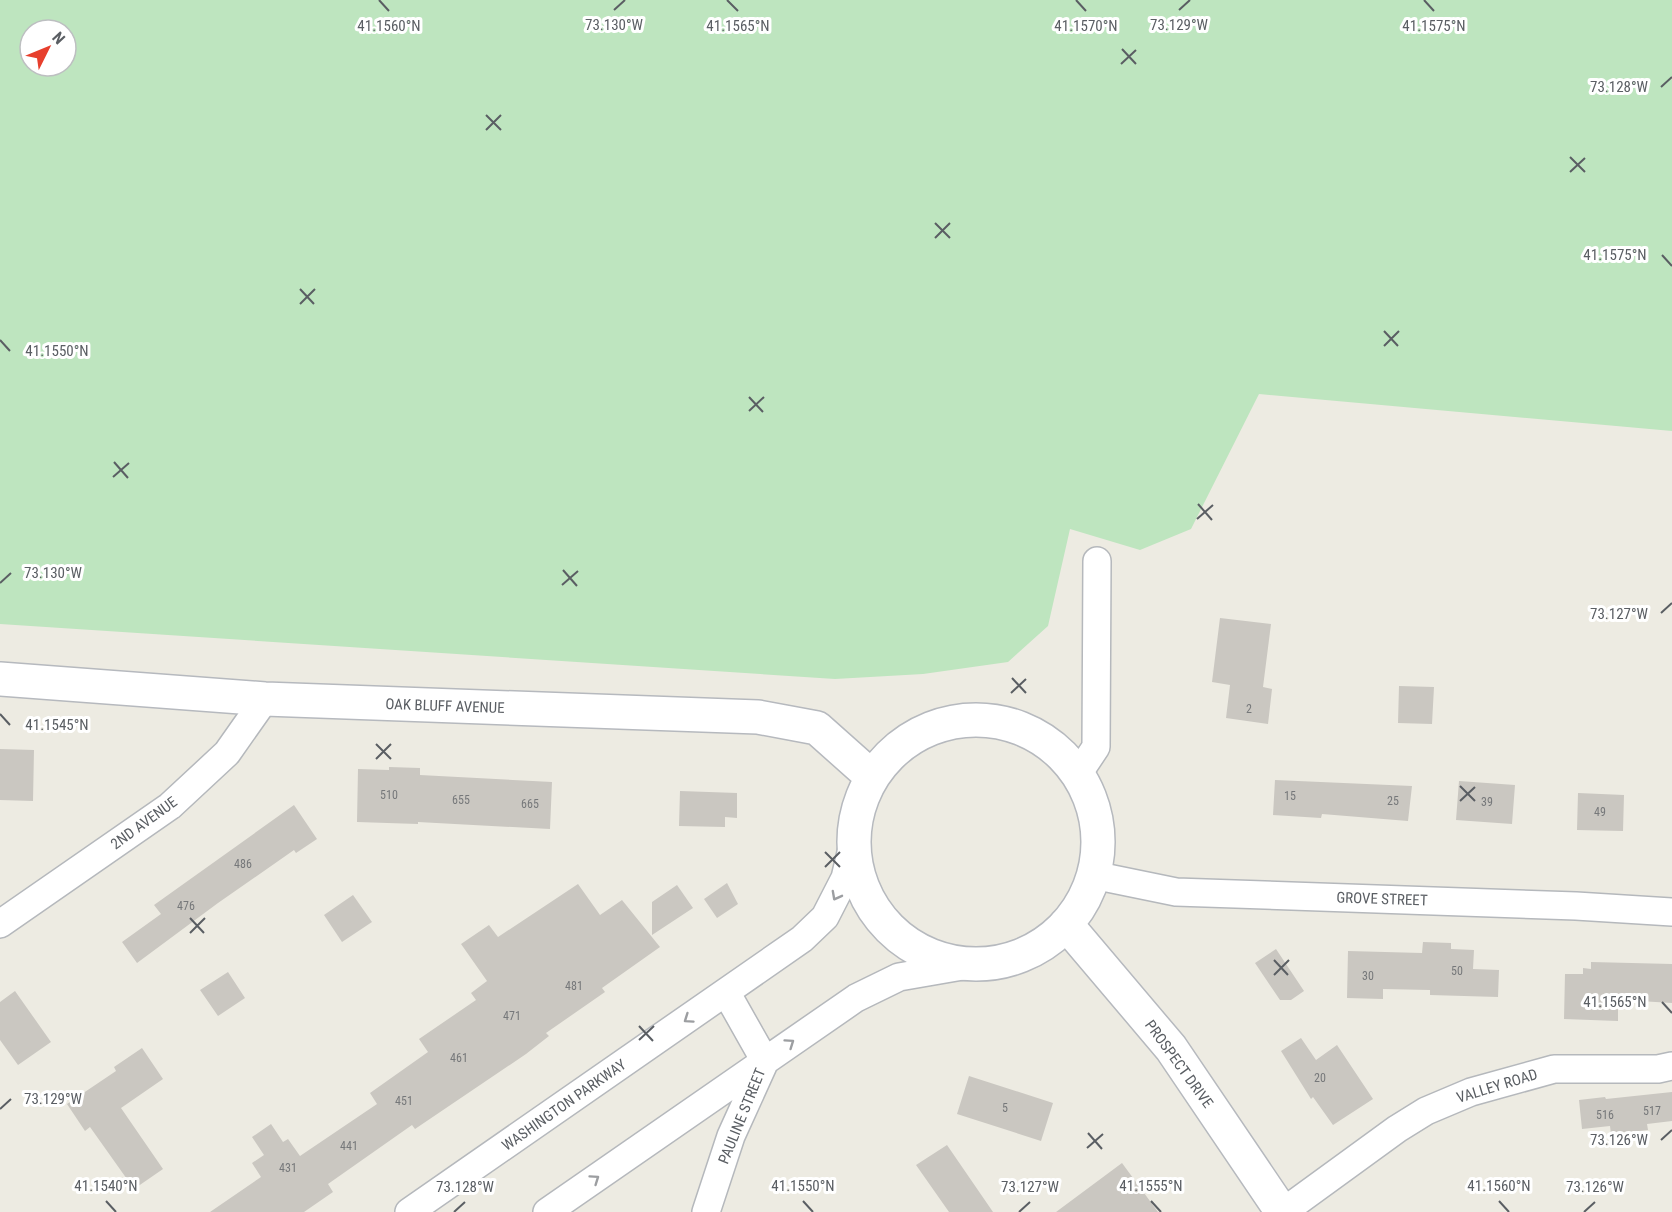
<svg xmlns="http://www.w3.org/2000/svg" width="1672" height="1212" font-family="'Roboto Condensed',sans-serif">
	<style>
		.green { fill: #bee5bf; fill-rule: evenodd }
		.building { fill: #cac7c1 }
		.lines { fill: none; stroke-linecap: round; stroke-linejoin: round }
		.street-casing { stroke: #b5b8bc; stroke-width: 30 }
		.secondary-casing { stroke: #b6b9be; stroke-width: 36 }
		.street { stroke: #fff; stroke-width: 27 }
		.secondary { stroke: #fff; stroke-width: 33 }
		.oneway { stroke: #9c9ea1 }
		.ticks { fill: none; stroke: #5a5e63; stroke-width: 2 }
		.labels { text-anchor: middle; stroke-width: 6; stroke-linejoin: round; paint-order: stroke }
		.number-label { font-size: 12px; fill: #76787a }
		.street-label { font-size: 15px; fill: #5a5e63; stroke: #fff }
		.ticks-label { font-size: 15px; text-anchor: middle; fill: #5a5e63; stroke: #fff; stroke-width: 6; stroke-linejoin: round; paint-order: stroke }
	</style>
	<rect width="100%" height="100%" fill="#edebe2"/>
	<!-- green -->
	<path class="green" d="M0,0H1672V431L1259,394L1191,529L1140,550L1070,529L1048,626L1008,662L923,674L835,679L0,624ZM30,30H66V66H30Z"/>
	<!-- building -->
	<path class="building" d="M1220,618L1271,624L1263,687L1272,689L1268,724L1226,718L1230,685L1212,682Z
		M1399,686L1434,687L1432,724L1398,723Z
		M0,749L34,750L33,801L0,800Z
		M389,767L420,768V775L552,782L550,829L418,822V824L357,822L358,769L389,770Z
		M1275,780L1412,786L1408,821L1322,814L1321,818L1273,815Z
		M1459,781L1515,785L1512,824L1456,820Z
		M680,791L737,793V818L725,817V827L679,826Z
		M1578,793L1624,795L1623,831L1577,830Z
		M294,805L317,839L296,853L294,850L218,903L137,963L122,942L161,914L154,905Z
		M727,883L738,904L717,918L704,899Z
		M578,884L600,915L622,900L660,947L602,988L605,992L546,1033L549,1036L526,1054L415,1129L412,1125L328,1184L333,1192L304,1212H210L261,1177L252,1163L264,1155L252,1137L271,1124L283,1142L288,1139L300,1156L377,1104L370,1093L428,1052L419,1039L476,1000L471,993L487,981L461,944L489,925L498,937Z
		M677,885L693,908L652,935V902Z
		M353,895L372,922L342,942L324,915Z
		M1423,942L1451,943V949L1474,950L1473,969L1499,970L1498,997L1430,995V990L1383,989V999L1347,998L1348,951L1422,953Z
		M1276,949L1304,991L1291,1000H1280L1255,963Z
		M1591,962L1672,964V1003L1623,1000V1008L1618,1007V1021L1564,1019L1565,974H1583V968L1591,969Z
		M228,972L245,998L218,1016L200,990Z
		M15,991L51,1042L18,1065L0,1040V1002Z
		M1301,1038L1316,1060L1337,1045L1373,1099L1333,1125L1313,1097L1311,1099L1281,1051Z
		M142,1048L163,1079L121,1108L163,1169L134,1189L90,1127L85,1131L67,1104L116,1071L114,1067Z
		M969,1076L1053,1103L1041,1141L957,1114Z
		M1672,1092V1121L1647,1124L1648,1130L1611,1134L1610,1126L1582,1129L1579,1100L1605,1097L1606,1099Z
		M947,1145L993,1212H949L916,1165Z
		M1122,1163L1158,1212H1056Z"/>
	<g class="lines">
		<defs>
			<path id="street" d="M1078,774L1096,747L1097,561
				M1093,875L1176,892L1576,906L1672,912
				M0,924L170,806L227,753L265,699
				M409,1212L802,939L825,917L845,878L854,840
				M547,1212L856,998L899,977L974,964
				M706,1212L731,1136L765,1061L726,992
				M1283,1212L1397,1129L1426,1111L1471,1092L1554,1069H1658L1672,1066"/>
			<path id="secondary" d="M0,679L265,699L758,717L817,728L872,777
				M854 842a122 122 0 1 1 244 0a122 122 0 1 1-244 0Z
				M1066,924L1171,1048L1282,1212"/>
		</defs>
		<!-- street casing -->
		<use href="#street" class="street-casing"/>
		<!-- secondary casing -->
		<use href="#secondary" class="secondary-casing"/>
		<!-- street -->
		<use href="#street" class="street"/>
		<!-- secondary -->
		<use href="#secondary" class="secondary"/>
	</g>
	<!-- one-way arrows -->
	<defs><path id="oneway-chevron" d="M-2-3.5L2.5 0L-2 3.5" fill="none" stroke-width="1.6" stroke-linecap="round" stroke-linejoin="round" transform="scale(1.5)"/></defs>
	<g class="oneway">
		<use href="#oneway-chevron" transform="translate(836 896) rotate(118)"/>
		<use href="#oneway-chevron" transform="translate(688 1019) rotate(145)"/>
		<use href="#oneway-chevron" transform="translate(790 1043) rotate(-35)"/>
		<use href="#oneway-chevron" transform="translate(595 1179) rotate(-35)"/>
	</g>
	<!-- ticks -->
	<path class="ticks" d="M379,0L389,11M727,0L738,11M1076,0L1086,11M1424,0L1434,11M614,10L625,0M1179,10L1190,0M1122,49L1136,64M1121,64L1136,50M1661,87L1672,77M486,115L501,130M486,130L501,115M1570,157L1585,172M1570,172L1585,158M935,223L950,238M935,238L950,223M1662,255L1672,266M300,289L314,304M300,304L315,289M1384,331L1398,346M0,340L10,351M1384,346L1399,331M749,397L763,412M749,411L764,397M114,462L128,478M113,477L129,463M1198,504L1212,520M1197,519L1213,505M563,570L577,586M0,583L11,573M562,585L578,571M1661,613L1672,603M1012,678L1026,693M1011,693L1026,679M0,714L10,725M376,744L391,759M376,759L391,744M1460,786L1475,801M1460,801L1475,787M825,852L840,867M825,867L840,852M190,918L204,933M190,933L205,918M1274,960L1288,975M1274,975L1289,960M1662,1002L1672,1013M639,1026L653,1041M639,1040L654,1026M0,1109L11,1099M1088,1133L1102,1149M1661,1140L1672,1130M1087,1148L1103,1134M106,1201L116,1212M803,1201L813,1212M1151,1201L1161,1212M1499,1201L1509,1212M454,1212L465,1202M1019,1212L1030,1202M1584,1212L1595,1202"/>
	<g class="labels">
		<!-- number labels -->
		<g class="number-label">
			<text x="1249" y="713">2</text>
			<text x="389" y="799">510</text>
			<text x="1290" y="800">15</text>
			<text x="461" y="804">655</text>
			<text x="1393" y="805">25</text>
			<text x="1487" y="806">39</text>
			<text x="530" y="808">665</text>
			<text x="1600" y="816">49</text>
			<text x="243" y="868">486</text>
			<text x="186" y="910">476</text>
			<text x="1457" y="975">50</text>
			<text x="1368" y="980">30</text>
			<text x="574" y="990">481</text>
			<text x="512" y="1020">471</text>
			<text x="459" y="1062">461</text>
			<text x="1320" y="1082">20</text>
			<text x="404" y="1105">451</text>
			<text x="1005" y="1112">5</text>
			<text x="1652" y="1115">517</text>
			<text x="1605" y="1119">516</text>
			<text x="349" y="1150">441</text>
			<text x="288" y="1172">431</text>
		</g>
		<!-- street labels -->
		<g class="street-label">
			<text transform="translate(445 706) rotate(2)" y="5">OAK BLUFF AVENUE</text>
			<text transform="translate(144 823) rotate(-36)" y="5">2ND AVENUE</text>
			<text transform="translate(1382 899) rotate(2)" y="5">GROVE STREET</text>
			<text transform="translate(1179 1064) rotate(54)" y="5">PROSPECT DRIVE</text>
			<text transform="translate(1497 1086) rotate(-17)" y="5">VALLEY ROAD</text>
			<text transform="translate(564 1105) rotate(-35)" y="5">WASHINGTON PARKWAY</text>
			<text transform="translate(742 1116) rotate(-68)" y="5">PAULINE STREET</text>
		</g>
	</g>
	<g class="ticks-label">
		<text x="614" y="30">73.130°W</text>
		<text x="1179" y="30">73.129°W</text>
		<text x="738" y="31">41.1565°N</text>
		<text x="1086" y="31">41.1570°N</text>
		<text x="1434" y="31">41.1575°N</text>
		<text x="389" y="31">41.1560°N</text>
		<text x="1619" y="92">73.128°W</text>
		<text x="1615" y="260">41.1575°N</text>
		<text x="57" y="356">41.1550°N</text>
		<text x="53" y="578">73.130°W</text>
		<text x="1619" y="619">73.127°W</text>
		<text x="57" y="730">41.1545°N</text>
		<text x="1615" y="1007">41.1565°N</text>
		<text x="53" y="1104">73.129°W</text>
		<text x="1619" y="1145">73.126°W</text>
		<text x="106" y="1191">41.1540°N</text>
		<text x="803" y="1191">41.1550°N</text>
		<text x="1151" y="1191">41.1555°N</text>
		<text x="1499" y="1191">41.1560°N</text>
		<text x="465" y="1192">73.128°W</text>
		<text x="1030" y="1192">73.127°W</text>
		<text x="1595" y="1192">73.126°W</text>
	</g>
	<!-- north arrow -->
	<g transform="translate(48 48) rotate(47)"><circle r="28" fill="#ffffff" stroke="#bdbfc1" stroke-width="1.5"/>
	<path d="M0-4.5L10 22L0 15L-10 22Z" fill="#e73f2d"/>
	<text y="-9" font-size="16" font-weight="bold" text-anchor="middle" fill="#5a5e63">N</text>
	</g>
</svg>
